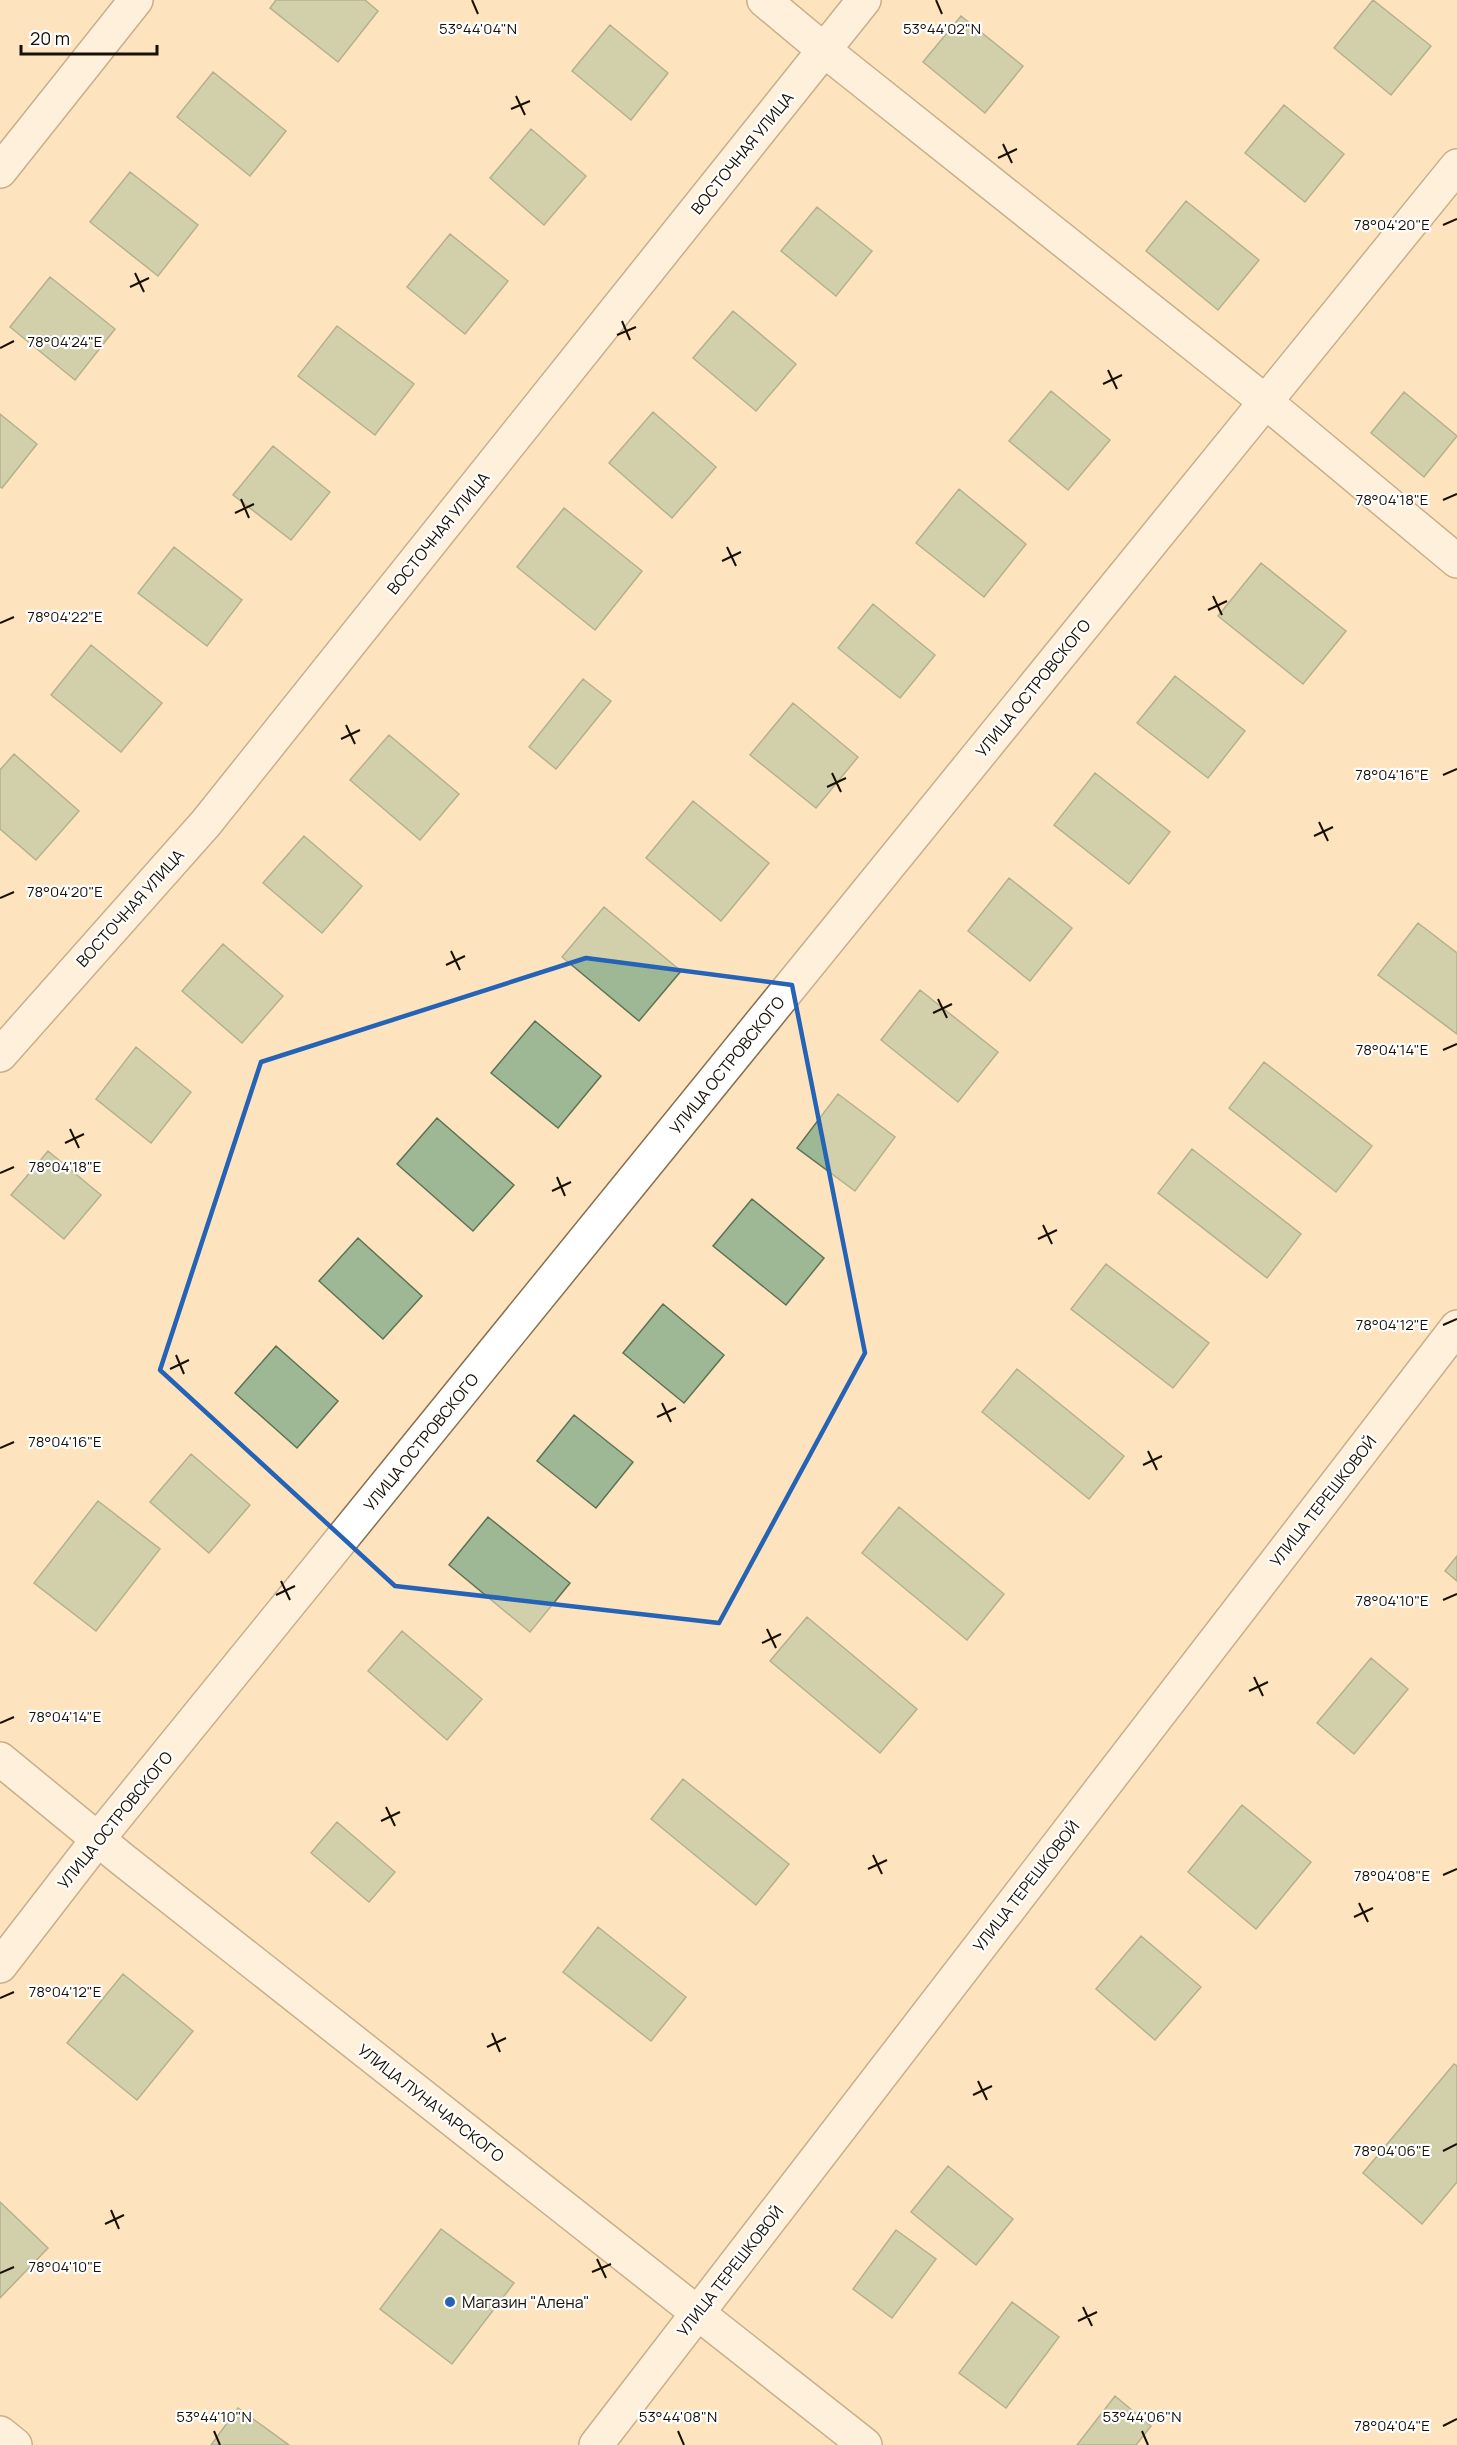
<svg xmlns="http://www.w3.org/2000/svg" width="1457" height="2445" font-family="Manrope,sans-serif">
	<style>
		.building { fill: #9eb794; stroke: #5d7454; stroke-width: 1.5 }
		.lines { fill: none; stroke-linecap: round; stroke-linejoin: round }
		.minor-casing { stroke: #87704e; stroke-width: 36 }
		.major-casing { stroke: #87704e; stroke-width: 36 }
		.minor { stroke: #fff; stroke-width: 33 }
		.major { stroke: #fff; stroke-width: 33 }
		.marked { fill: none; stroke: #2463b5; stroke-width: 4.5; stroke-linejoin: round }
		.ticks { fill: none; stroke: #181004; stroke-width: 2 }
		.poi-dot { fill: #2463b5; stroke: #fff; stroke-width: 2 }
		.labels { text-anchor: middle; stroke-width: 4.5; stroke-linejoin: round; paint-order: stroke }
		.street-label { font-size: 16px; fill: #181004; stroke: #fff }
		.poi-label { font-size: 16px; fill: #181004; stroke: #fff; text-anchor: start }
		.ticks-label { font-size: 15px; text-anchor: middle; fill: #181004; stroke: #fff; stroke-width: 4.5; stroke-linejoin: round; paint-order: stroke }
	</style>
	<rect width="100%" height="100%" fill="#fde3be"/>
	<!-- building -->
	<path class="building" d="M276,0H365L378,11L338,62L270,8Z
		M1373,0L1431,46L1391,95L1334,48Z
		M961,16L1023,66L985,113L923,62Z
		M610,25L668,73L631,120L572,71Z
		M213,72L286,131L250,176L177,117Z
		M1284,105L1344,154L1305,202L1245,153Z
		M531,129L586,176L544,225L490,178Z
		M130,172L198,225L158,276L90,222Z
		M1186,201L1259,260L1218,310L1146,251Z
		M817,207L872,251L836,296L781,251Z
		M450,234L508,281L465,334L407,287Z
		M50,277L115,329L75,380L10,327Z
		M733,311L796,364L756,411L693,358Z
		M337,326L414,384L375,435L298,376Z
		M1051,391L1110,440L1068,490L1009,441Z
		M1404,392L1457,436L1424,477L1371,433Z
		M653,412L716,467L672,518L609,463Z
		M0,414L37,444L2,488L0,487Z
		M273,446L330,492L291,540L233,495Z
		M959,489L1026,544L984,597L916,543Z
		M564,508L642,571L595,630L517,567Z
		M174,547L242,600L207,646L138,593Z
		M1261,563L1346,631L1303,684L1218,616Z
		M873,604L935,655L900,698L838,648Z
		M91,645L162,703L121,752L51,695Z
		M1175,676L1245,731L1208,778L1137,723Z
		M583,679L611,701L556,769L529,747Z
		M793,703L858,757L816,808L750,755Z
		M389,735L459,794L420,840L350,780Z
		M14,754L79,811L36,860L0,829V770Z
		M1095,773L1170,832L1129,884L1054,825Z
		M693,801L769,863L721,921L646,858Z
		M304,836L362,886L322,933L263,883Z
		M1009,878L1072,928L1030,981L968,931Z
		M604,907L681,971L639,1021L562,957Z
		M1418,923L1457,953V1034L1378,975Z
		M223,944L283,996L242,1043L182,991Z
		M920,990L998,1052L958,1102L881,1040Z
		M535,1021L601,1076L558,1128L491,1073Z
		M136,1047L191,1092L151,1143L96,1099Z
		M1264,1062L1372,1146L1336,1192L1229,1108Z
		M838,1094L895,1137L855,1191L797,1148Z
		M437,1118L514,1185L473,1231L397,1164Z
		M1192,1149L1301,1234L1267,1278L1158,1193Z
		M48,1151L101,1195L64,1239L11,1195Z
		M752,1199L824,1258L786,1305L713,1246Z
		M358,1238L422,1296L383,1339L319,1281Z
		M1106,1264L1209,1343L1173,1388L1071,1309Z
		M663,1304L724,1355L684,1403L623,1353Z
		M276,1346L338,1401L297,1448L235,1393Z
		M1017,1369L1124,1456L1089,1499L982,1412Z
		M574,1415L633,1462L596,1508L537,1461Z
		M191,1454L250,1505L209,1553L150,1502Z
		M98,1501L160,1549L96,1631L34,1583Z
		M899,1507L1004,1594L967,1640L862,1553Z
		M488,1517L570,1583L530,1632L449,1565Z
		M1457,1556V1581L1445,1571Z
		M807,1617L917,1709L880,1753L770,1661Z
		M402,1631L482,1699L447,1740L368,1671Z
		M1371,1658L1408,1689L1354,1754L1317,1723Z
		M683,1779L789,1864L756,1905L651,1819Z
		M1242,1805L1311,1862L1256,1929L1188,1872Z
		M337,1822L395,1872L369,1902L311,1853Z
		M598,1927L686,1997L651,2041L563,1972Z
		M1141,1936L1201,1987L1155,2040L1096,1989Z
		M123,1974L193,2031L137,2100L67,2043Z
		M1454,2064L1457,2066V2182L1422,2224L1363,2173Z
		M948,2166L1013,2219L976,2265L911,2212Z
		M0,2202L48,2248L0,2298Z
		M441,2229L514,2283L452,2364L380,2309Z
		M896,2230L936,2259L892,2318L853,2289Z
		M1012,2302L1059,2337L1006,2408L959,2373Z
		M1115,2396L1151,2426L1136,2445H1077Z
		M238,2408L289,2445H211Z"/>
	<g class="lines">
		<defs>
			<path id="minor" d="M764,0L824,50L1266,402L1457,561
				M0,171L136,0
				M0,1055L206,823L864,0
				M0,1759L122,1859L865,2445
				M0,1966L98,1839L1457,166
				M0,2433L15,2445"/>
			<path id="major" d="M596,2445L1457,1327"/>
		</defs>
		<!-- minor casing -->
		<use href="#minor" class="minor-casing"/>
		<!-- major casing -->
		<use href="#major" class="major-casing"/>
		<!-- minor -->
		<use href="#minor" class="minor"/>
		<!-- major -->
		<use href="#major" class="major"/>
	</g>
	<!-- marked area -->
	<path d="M0 0H1457V2445H0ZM586,958L792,985L865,1353L719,1623L395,1586L160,1370L261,1062Z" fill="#fde3be" fill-opacity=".55" fill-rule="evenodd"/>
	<path class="marked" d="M586,958L792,985L865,1353L719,1623L395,1586L160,1370L261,1062Z"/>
	<!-- ticks -->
	<path class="ticks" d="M472,0L478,14M936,0L942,14M516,96L525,115M511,109L530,101M1003,144L1012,163M998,158L1017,149M1443,225L1457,219M135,273L144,292M130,287L149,278M622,321L630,340M617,335L636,327M0,348L14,341M1108,370L1117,389M1103,384L1122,375M241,499L249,518M1443,500L1457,494M235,513L254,504M727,547L736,566M722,561L741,552M1213,596L1222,615M1208,610L1227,601M0,623L14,617M346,725L355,744M341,739L360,730M832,773L841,792M1443,775L1457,769M827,787L846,778M1319,822L1328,841M1314,836L1333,827M0,898L14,892M451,951L460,970M446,965L465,956M938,999L947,1018M933,1013L952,1004M1443,1050L1457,1044M70,1129L79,1148M65,1143L84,1134M0,1173L14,1167M557,1177L565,1196M552,1191L571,1182M1043,1225L1052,1244M1038,1239L1057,1230M1443,1325L1457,1319M176,1355L184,1374M170,1369L189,1360M662,1403L671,1422M657,1417L676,1408M0,1448L14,1442M1148,1451L1157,1470M1143,1465L1162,1456M281,1581L290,1600M276,1595L295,1586M1443,1600L1457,1594M767,1629L776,1648M762,1643L781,1634M1254,1677L1263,1696M1249,1691L1268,1682M0,1723L14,1717M386,1807L395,1826M381,1821L400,1812M873,1855L882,1874M868,1869L887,1860M1443,1875L1457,1869M1359,1903L1368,1922M1354,1917L1373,1908M0,1998L14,1992M492,2033L500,2052M487,2047L506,2038M978,2081L987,2100M973,2095L992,2086M1443,2151L1457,2144M111,2210L119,2229M105,2224L124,2215M597,2259L606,2278M592,2272L611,2264M0,2273L14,2267M1083,2307L1092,2326M1078,2321L1097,2312M1443,2426L1457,2419M214,2431L220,2445M678,2431L684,2445M1142,2431L1148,2445"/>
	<!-- markers -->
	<circle class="poi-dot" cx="450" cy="2302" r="6"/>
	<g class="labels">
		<!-- street labels -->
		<g class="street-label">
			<text transform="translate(742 153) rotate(-51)" y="6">ВОСТОЧНАЯ УЛИЦА</text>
			<text transform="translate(438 533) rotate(-51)" y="6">ВОСТОЧНАЯ УЛИЦА</text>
			<text transform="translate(1033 688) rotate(-51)" y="6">УЛИЦА ОСТРОВСКОГО</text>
			<text transform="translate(130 908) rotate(-48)" y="6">ВОСТОЧНАЯ УЛИЦА</text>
			<text transform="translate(727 1065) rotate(-51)" y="6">УЛИЦА ОСТРОВСКОГО</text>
			<text transform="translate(421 1442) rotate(-51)" y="6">УЛИЦА ОСТРОВСКОГО</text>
			<text transform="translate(1323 1501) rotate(-52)" y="6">УЛИЦА ТЕРЕШКОВОЙ</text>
			<text transform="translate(115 1820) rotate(-51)" y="6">УЛИЦА ОСТРОВСКОГО</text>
			<text transform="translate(1026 1886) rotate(-52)" y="6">УЛИЦА ТЕРЕШКОВОЙ</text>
			<text transform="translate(431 2103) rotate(38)" y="6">УЛИЦА ЛУНАЧАРСКОГО</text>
			<text transform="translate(730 2271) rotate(-52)" y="6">УЛИЦА ТЕРЕШКОВОЙ</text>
		</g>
		<!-- poi labels -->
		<g class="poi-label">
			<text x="462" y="2308">Магазин "Алена"</text>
		</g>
	</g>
	<g class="ticks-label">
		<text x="478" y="34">53°44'04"N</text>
		<text x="942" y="34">53°44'02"N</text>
		<text x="1392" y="230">78°04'20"E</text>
		<text x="65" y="347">78°04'24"E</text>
		<text x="1392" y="505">78°04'18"E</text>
		<text x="65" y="622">78°04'22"E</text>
		<text x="1392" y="780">78°04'16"E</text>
		<text x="65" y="897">78°04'20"E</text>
		<text x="1392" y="1055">78°04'14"E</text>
		<text x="65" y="1172">78°04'18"E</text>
		<text x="1392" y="1330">78°04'12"E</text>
		<text x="65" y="1447">78°04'16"E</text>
		<text x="1392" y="1606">78°04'10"E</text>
		<text x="65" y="1722">78°04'14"E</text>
		<text x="1392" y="1881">78°04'08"E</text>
		<text x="65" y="1997">78°04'12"E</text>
		<text x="1392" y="2156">78°04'06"E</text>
		<text x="65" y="2272">78°04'10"E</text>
		<text x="214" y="2422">53°44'10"N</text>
		<text x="678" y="2422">53°44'08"N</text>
		<text x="1142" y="2422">53°44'06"N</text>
		<text x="1392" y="2431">78°04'04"E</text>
	</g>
	<!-- scale -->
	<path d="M21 45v9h136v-9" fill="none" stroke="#181004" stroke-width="3"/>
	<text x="30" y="45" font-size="18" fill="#181004" stroke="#ffffff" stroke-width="4.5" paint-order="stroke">20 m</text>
</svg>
